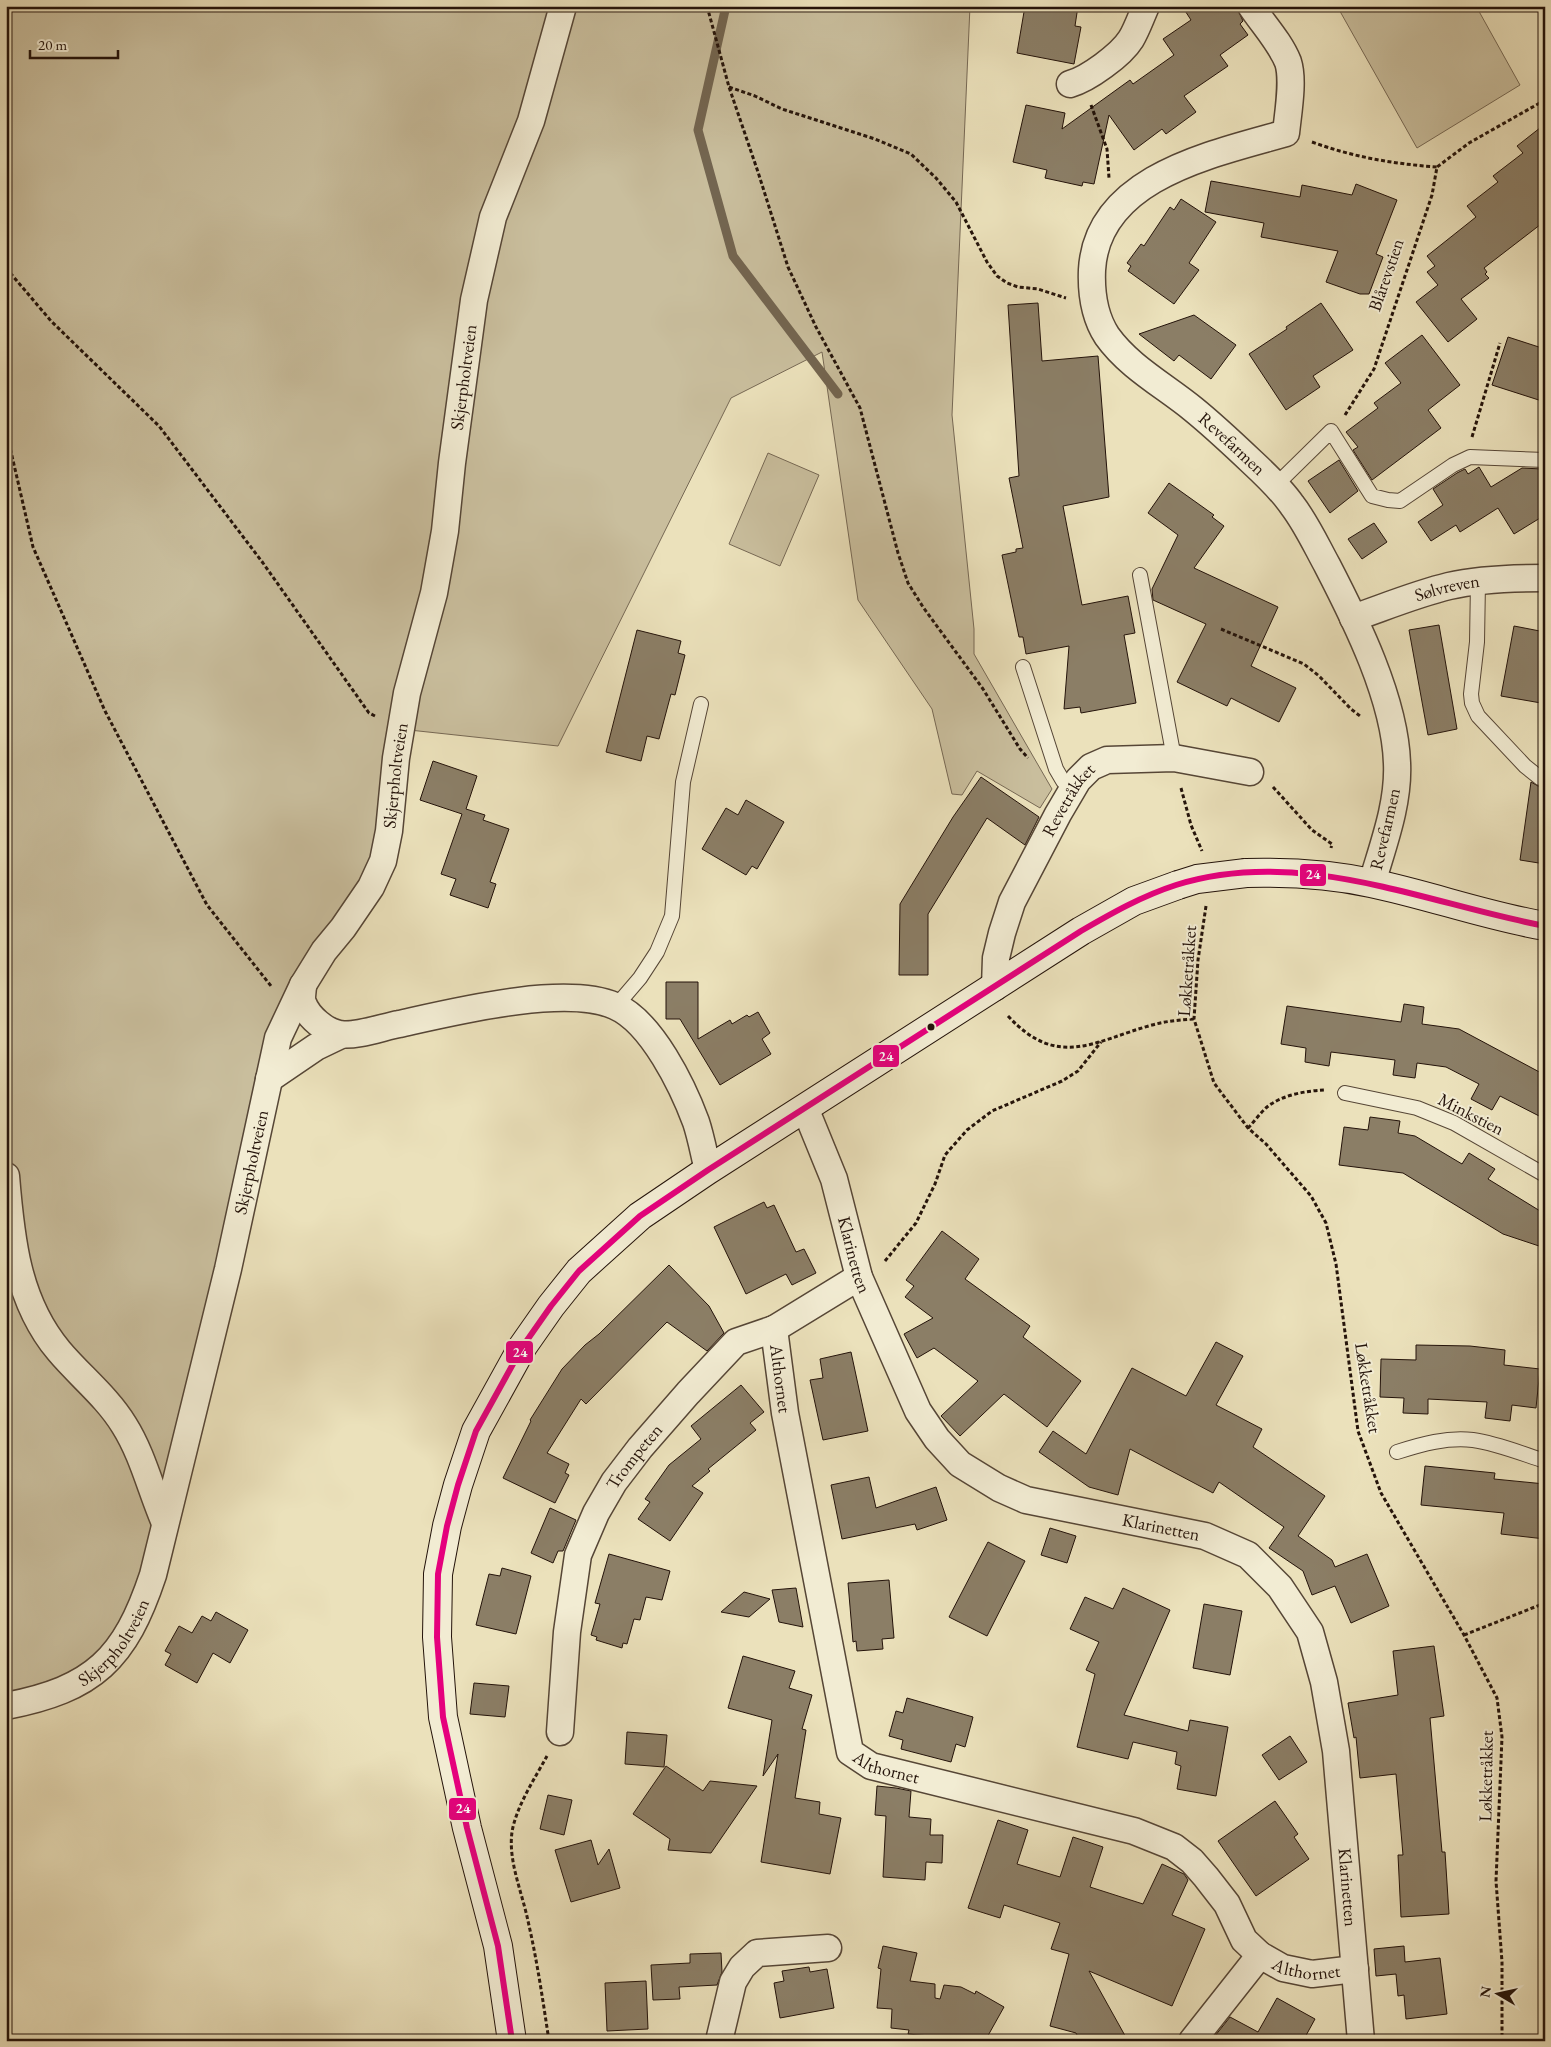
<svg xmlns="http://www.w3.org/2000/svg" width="1551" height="2047" font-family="'EB Garamond',serif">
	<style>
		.green { fill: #c9be9d; stroke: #766854 }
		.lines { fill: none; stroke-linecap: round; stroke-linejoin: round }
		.stream { stroke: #736550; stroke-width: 9 }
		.building { fill: #8b7e66; stroke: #24130a }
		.lane-casing { stroke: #564636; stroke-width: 16 }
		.street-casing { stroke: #564636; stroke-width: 29 }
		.secondary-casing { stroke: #24130a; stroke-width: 30 }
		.path { stroke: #24130a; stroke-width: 3; stroke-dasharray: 4 2.5; stroke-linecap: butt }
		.lane { stroke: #f2ecd3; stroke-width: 14 }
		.street { stroke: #f2ecd3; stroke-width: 26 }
		.secondary { stroke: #f2ecd3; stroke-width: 28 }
		.secondary-bridge-casing { stroke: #24130a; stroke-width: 30; stroke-linecap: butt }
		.secondary-bridge { stroke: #f2ecd3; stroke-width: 28 }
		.bus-1-casing { stroke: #f2ecd3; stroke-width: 10 }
		.bus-1 { stroke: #e5007d; stroke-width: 6 }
		.bus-dot { fill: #24130a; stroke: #f2ecd3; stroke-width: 2 }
		.labels { text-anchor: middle; stroke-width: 4; stroke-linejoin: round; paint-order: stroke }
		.street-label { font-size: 18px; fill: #24130a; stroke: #f2ecd3 }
		.line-badge { stroke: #f2ecd3; stroke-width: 2 }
		.badge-label { font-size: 14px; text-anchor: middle; font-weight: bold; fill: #fff }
	</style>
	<rect width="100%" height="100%" fill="#ebe1bb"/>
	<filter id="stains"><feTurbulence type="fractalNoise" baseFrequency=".004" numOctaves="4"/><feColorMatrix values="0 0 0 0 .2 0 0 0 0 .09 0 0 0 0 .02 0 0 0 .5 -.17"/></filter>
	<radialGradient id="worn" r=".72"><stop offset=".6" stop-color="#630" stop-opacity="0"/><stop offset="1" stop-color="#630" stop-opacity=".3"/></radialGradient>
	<!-- green -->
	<path class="green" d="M6,6H970L952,415L974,629V654L1052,789L1040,808L977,771L962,795L952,794L932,709L858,600L822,352L731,398L558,746L400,729L388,842L303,990L121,1649L6,1703Z
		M1337,6H1476L1520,85L1417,148Z
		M768,453L819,475L780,566L729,544Z"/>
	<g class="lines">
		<!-- stream -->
		<path class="stream" d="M726,6L698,130L733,256L838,394"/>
	</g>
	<!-- building -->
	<path class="building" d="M1025,6H1078L1075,26L1081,27L1074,64L1017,53Z
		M1182,6H1236L1243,21L1240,24L1248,35L1220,55L1228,66L1184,96L1196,112L1166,134L1162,129L1134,150L1109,115L1094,184L1083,182L1082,186L1045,178L1047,170L1013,162L1026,105L1065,113L1062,129L1130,80L1133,84L1174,55L1163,39L1191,20Z
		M1545,124V221L1484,268L1487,272L1485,274L1489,278L1461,299L1477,319L1448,342L1416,302L1438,285L1427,272L1435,266L1427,256L1476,217L1467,206L1498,182L1493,176L1523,153L1517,146Z
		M1211,181L1300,197L1302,185L1352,195L1356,184L1397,200L1376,254L1383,257L1369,294H1360L1326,282L1338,251L1261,237L1264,223L1205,212Z
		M1181,199L1216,222L1189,263L1199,270L1174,304L1128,271L1131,266L1127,263L1141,244L1144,246L1170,207L1174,210Z
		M1038,303L1042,361L1098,356L1109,497L1063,506L1082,605L1128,596L1135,633L1124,635L1136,703L1081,713L1080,707L1064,709L1069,646L1026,654L1023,637H1019L1002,555L1016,552V549L1023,548L1009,478L1019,476L1008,305Z
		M1321,303L1353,350L1313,376L1320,387L1286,410L1249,354L1287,329L1286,327Z
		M1194,315L1236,345L1211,379L1179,355L1174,361L1139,334Z
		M1422,335L1460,385L1428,410L1441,428L1372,480L1353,450L1358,447L1346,432L1378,408L1374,403L1401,383L1385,363Z
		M1508,337L1545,349V402L1492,385Z
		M1339,460L1358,491L1330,513L1308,481Z
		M1479,467L1491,487L1522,468L1542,469L1545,473V479L1541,481L1545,488V515L1514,534L1498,508L1460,532L1456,525L1431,541L1418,522L1443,505L1433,489L1457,473L1465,469L1468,474Z
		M1169,483L1214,515L1212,517L1224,526L1194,568L1278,607L1251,666L1296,688L1279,722L1231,698L1227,706L1177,682L1206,624L1153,600L1152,589L1178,535L1148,513Z
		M1374,523L1387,542L1362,559L1348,539Z
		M1439,625L1457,729L1428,735L1409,630Z
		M1514,626L1545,632V683L1541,703L1501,696Z
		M637,630L681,641L678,653L685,655L675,695L671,694L659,739L647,736L641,761L606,752Z
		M433,761L477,776L466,809L485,815L483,820L509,829L490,882L496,884L488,908L450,895L456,879L441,874L462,814L420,800Z
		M981,777L1039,817L1025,845L987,818L928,914V975H899L900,904L953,817Z
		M1531,782L1538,786L1545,788V864L1520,860Z
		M746,800L784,822L757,869L752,866L746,875L702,849L726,808L738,815Z
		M666,982H698V1039L730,1020L732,1024L747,1015L749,1017L758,1012L770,1033L762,1039L771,1054L720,1085L680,1019H666Z
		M1404,1004L1424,1007L1422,1024L1459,1029L1545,1075V1119L1500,1096L1492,1110L1471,1099L1479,1084L1446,1067L1417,1063L1415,1078L1393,1075L1395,1060L1331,1052L1329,1066L1305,1062L1306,1048L1281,1044L1287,1006L1401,1022Z
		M1370,1117L1400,1121L1398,1133L1415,1136L1462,1164L1469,1153L1495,1169L1488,1179L1545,1214V1248L1503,1234L1403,1173L1339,1165L1344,1127L1368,1130Z
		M764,1202L767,1208L774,1205L796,1252L804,1249L816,1273L792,1285L786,1274L746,1294L714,1227Z
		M942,1231L979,1259L965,1279L1030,1326L1023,1337L1081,1381L1047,1427L1004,1394L960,1436L941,1416L978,1381L934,1348L917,1358L904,1334L933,1318L905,1297L914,1286L906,1280Z
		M669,1265L709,1306L724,1333L707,1351L667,1322L586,1404L581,1399L547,1453L569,1464L565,1473L569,1475L555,1503L503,1478L531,1421L530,1420L562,1369L585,1345L599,1334Z
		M1216,1342L1243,1356L1216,1405L1262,1429L1253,1447L1325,1496L1298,1536L1332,1560L1335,1567L1367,1554L1389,1606L1351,1623L1335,1586L1312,1595L1303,1571L1269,1548L1284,1527L1219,1482L1213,1493L1130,1449L1118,1495L1089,1487L1039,1452L1053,1431L1086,1454L1132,1368L1186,1396Z
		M1416,1345L1470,1346L1505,1350L1504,1365L1540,1369L1536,1408L1512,1405L1510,1421L1485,1418L1487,1402L1428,1399V1414L1403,1413L1404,1398L1380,1397L1381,1359L1416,1360Z
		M851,1352L868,1431L823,1440L810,1380L823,1378L820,1359Z
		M741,1385L764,1412L750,1423L756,1430L708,1469L710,1471L692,1486L703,1493L670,1541L638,1519L650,1502L645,1499L669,1465L701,1439L691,1426Z
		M1425,1466L1495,1473L1494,1479L1545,1484V1539L1501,1534L1504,1513L1421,1505Z
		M869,1477L876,1508L936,1487L947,1520L917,1530L915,1524L842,1539L831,1485Z
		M550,1508L576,1520L563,1551H558L553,1563L531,1553Z
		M1050,1528L1076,1536L1067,1563L1041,1555Z
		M988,1542L1025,1561L987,1636L949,1617Z
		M609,1554L670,1571L662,1600L646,1597L640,1620L634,1619L627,1644L623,1643L622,1648L596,1640L597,1637L591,1635L600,1604L595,1603Z
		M502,1568L531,1576L516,1634L476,1625L489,1574L500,1576Z
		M889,1580L894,1638L882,1639L883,1649L857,1651L856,1641L853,1642L848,1583Z
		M796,1588L803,1627L779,1622L772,1590Z
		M1123,1588L1170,1610L1124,1715L1188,1731L1190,1720L1228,1727L1216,1796L1177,1789L1181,1766L1175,1764L1177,1752L1133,1742L1128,1759L1077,1747L1095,1674L1086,1670L1099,1642L1070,1629L1085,1597L1113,1609Z
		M744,1592L770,1599L749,1617L721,1612Z
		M1204,1604L1242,1611L1230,1675L1193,1668Z
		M216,1612L248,1630L230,1663L213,1653L197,1683L165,1665L171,1654L165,1651L179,1626L192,1633L202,1616L211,1621Z
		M1434,1646L1444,1716L1430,1718L1442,1852H1445L1449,1914L1401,1917L1398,1855H1403L1396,1774L1360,1778L1356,1737L1354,1738L1348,1703L1398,1695L1393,1651Z
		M743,1656L795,1671L789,1688L812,1695L802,1729L806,1730L795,1798L820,1802L819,1814L841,1818L830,1874L761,1862L778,1754L763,1776L772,1720L728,1708Z
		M474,1683L509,1686L505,1717L470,1714Z
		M907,1698L973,1717L965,1747L956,1744L951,1762L901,1749L903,1740L889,1736L896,1711L903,1713Z
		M627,1732L667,1735L664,1767L625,1764Z
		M1290,1736L1307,1762L1279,1780L1262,1755Z
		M666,1766L703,1791L710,1781L757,1786L711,1853L668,1850L670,1839L633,1814Z
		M877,1786L896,1788L911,1791L909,1817L931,1819L930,1835H943L942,1863L926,1862L925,1880L883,1877L886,1816L875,1815Z
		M548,1795L572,1800L564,1835L540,1829Z
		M1275,1801L1298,1834L1294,1837L1309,1859L1256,1896L1218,1841Z
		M998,1820L1028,1830L1017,1864L1060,1877L1073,1837L1103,1847L1090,1887L1143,1904L1162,1864L1184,1874L1188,1880L1172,1915L1205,1929L1172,2006L1089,1971L1128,2041H1080L1076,2033L1050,2026L1069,1954L1051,1949L1060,1923L1004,1905L1000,1918L968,1908Z
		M591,1840L598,1865L609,1849L620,1888L571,1902L555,1850Z
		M883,1946L917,1953L910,1981L935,1984V1998L940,1999L944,1985L961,1987L975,1994L976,1991L1004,2007L985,2041L908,2034L909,2030L891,2028L892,2009L877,2008L881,1969L878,1968Z
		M1404,1946L1405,1962L1440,1958L1447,2014L1406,2019L1404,1995L1398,1996L1396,1974L1376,1976L1374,1949Z
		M721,1953L722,1972L717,1985L679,1987L680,1999L653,2000L651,1965L690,1963V1954Z
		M809,1967L810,1972L827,1969L834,2008L780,2018L774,1983L784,1981L782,1971Z
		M646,1981L648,2029L607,2031L605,1983Z
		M1277,1998L1315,2019L1303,2041H1211L1230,2017L1258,2032Z"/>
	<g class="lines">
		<defs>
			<path id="lane" d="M1276,485L1331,431L1372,496L1388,500L1400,501L1453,465L1470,457L1545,460
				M1140,575L1174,758
				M1478,582L1477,642L1471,694L1472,703L1478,716L1525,766L1540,778L1545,779
				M1023,667L1056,769L1063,781L1073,789
				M616,1006L640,978L657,952L672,916L683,782L701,704
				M1345,1093L1417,1108L1454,1123L1545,1175
				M1397,1452C1422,1444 1447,1437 1473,1440C1496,1443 1523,1454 1545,1461"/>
			<g id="street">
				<path id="s1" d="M1251,6C1263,24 1280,42 1288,62C1294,80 1288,113 1286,133C1213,154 1097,177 1092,270C1091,294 1094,316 1107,336C1129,367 1165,386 1193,409C1214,426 1233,444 1252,462C1266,475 1281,489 1292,505C1306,523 1316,545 1327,565C1356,621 1395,699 1397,763C1399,804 1383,845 1372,883"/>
				<path d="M1070,84C1088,79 1121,55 1131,39C1137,29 1141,17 1146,6"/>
				<path id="s2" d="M1353,618C1385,607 1416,594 1449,586C1479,579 1513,578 1545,578"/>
				<path d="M303,985C303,990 301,998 303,1003C308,1017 326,1032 340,1034C355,1037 383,1027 399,1024C453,1012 565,984 615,1006C652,1022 683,1087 696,1122C701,1137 704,1154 708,1170"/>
				<path id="s3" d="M995,987L996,958L1002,933L1012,902L1058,814L1078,780L1091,767L1107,760L1174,758L1250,772"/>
				<path d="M269,1079L316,1047L341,1035"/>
				<path id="s4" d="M805,1108L834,1179L859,1277L918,1411L937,1439L960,1464L999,1488L1026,1500L1205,1536L1248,1555L1280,1587L1310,1632L1324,1682L1336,1751L1361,2041"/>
				<path d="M6,1176C11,1238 17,1301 59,1351C80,1376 107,1397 124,1425C143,1455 151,1491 165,1523"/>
				<path id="s5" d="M774,1329L785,1413L850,1752L871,1766L1134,1831L1174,1847L1192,1861L1206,1877L1227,1904L1244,1940L1260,1955L1283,1968L1312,1974L1355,1969"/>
				<path id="s6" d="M6,1706C94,1689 125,1659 153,1575L228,1269L278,1038L303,985L324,951L343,928L371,887L383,861L389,831L396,758L407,693L434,593L445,531L452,463L474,300L493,217L531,121L563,6"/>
				<path id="s7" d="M560,1732L567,1632L578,1555L596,1513L614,1482L640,1448L688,1393L736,1342L774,1329L859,1277"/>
				<path d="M719,2041L733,1982L742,1967L757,1953L828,1948"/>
				<path d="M1192,2041L1260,1955"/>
			</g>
			<path id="secondary" d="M1246,873C1288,872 1329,874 1371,883C1429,895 1486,916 1545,926
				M512,2041L498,1946L467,1828L443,1717L437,1637L438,1574L447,1526L458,1485L476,1431L523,1346L551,1306L579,1271L640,1216L708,1170L1081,931L1134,901L1178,885"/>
		</defs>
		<!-- lane casing -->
		<use href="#lane" class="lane-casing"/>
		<!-- street casing -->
		<use href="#street" class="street-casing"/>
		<!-- secondary casing -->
		<use href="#secondary" class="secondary-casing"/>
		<!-- path -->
		<path class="path" d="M707,6L729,87L758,172L788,267L816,327L860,408L898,553L908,583L923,607L983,689L1020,749L1028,758
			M729,87L755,96L782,109L875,139L911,154L936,178L956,202L987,262L997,276L1007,283L1018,287L1038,289L1066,298
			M1091,105L1107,149L1109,178
			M1312,142C1353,157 1394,164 1437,167
			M6,268L51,321L159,426L263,563L369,713L375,716
			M1345,415L1374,369L1432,195L1437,167L1469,143L1545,100
			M6,430L33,547L105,711L207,905L271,986
			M1472,437L1500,343
			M1221,629L1304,664L1319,676L1351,709L1360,716
			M1273,787L1312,830L1332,844L1331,848
			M1181,788L1191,825L1202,851
			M1206,906L1198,960L1194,1019L1214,1083L1248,1128L1266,1144L1311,1196L1326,1223L1336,1264L1358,1431L1381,1493L1464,1635L1497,1698L1502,1737L1496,1881L1502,1962V2041
			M1008,1016C1058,1070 1094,1041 1152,1025C1166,1021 1180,1020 1194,1019
			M1248,1128C1254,1122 1260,1113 1267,1107C1282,1095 1305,1091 1324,1090
			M885,1261L916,1223L935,1184L945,1155L967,1130L992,1111L1062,1081L1078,1071L1101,1042
			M1464,1635L1545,1603
			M547,1756C535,1778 516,1807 512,1832C508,1861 522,1892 528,1921C537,1960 543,2001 549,2041"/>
		<!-- lane -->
		<use href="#lane" class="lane"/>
		<!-- street -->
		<use href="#street" class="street"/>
		<!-- secondary -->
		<use href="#secondary" class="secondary"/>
		<defs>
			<path id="secondary-bridge" d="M1178,885L1197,879L1246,873"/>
		</defs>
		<!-- secondary-bridge casing -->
		<use href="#secondary-bridge" class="secondary-bridge-casing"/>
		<!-- secondary-bridge -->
		<use href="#secondary-bridge" class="secondary-bridge"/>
		<defs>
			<path id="bus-1" d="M512,2041L498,1946L467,1828L443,1717L437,1637L438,1574L447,1526L458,1485L476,1431L523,1346L551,1306L579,1271L640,1216L708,1170L1081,931C1112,913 1142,896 1176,885C1301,846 1424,903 1545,926"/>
		</defs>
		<!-- bus-1 casing -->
		<use href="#bus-1" class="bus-1-casing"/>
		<!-- bus-1 -->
		<use href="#bus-1" class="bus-1"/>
	</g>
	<!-- markers -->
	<circle class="bus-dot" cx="931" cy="1027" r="4.5"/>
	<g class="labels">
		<!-- street labels -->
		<g class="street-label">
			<text transform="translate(1386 275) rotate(-71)" y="6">Blårevstien</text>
			<text dy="6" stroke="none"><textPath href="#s6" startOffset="1460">Skjerpholtveien</textPath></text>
			<text dy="6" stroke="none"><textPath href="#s1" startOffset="628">Revefarmen</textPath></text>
			<text dy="6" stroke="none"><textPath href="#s2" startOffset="99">Sølvreven</textPath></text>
			<text dy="6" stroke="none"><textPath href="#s6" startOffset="1055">Skjerpholtveien</textPath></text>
			<text dy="6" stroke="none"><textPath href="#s3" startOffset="204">Revetråkket</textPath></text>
			<text transform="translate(1385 829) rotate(-77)" y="6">Revefarmen</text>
			<text transform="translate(1187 971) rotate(-86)" y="6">Løkketråkket</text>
			<text transform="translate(1471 1114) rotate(27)" y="6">Minkstien</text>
			<text dy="6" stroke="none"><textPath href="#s6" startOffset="635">Skjerpholtveien</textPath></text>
			<text dy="6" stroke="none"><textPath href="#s4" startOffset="155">Klarinetten</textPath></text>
			<text dy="6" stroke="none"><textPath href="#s5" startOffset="50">Althornet</textPath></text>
			<text transform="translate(1368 1388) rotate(81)" y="6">Løkketråkket</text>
			<text dy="6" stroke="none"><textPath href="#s7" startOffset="292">Trompeten</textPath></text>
			<text dy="6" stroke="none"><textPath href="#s4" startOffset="605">Klarinetten</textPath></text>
			<text dy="6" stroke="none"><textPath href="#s6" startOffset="131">Skjerpholtveien</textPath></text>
			<text dy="6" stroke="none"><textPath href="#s5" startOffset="470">Althornet</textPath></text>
			<text transform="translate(1486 1776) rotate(-89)" y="6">Løkketråkket</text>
			<text dy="6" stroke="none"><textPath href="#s4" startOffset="1055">Klarinetten</textPath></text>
			<text dy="6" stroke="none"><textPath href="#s5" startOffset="959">Althornet</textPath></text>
		</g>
	</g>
	<g class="line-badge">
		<rect x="1299" y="863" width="28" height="24" rx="5" fill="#e5007d"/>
		<rect x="872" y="1044" width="28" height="24" rx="5" fill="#e5007d"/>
		<rect x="505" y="1340" width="29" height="24" rx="5" fill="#e5007d"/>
		<rect x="448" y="1797" width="29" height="24" rx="5" fill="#e5007d"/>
	</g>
	<g class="badge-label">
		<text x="1313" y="879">24</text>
		<text x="886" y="1061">24</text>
		<text x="520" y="1357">24</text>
		<text x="463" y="1813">24</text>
	</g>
	<!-- margin -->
	<rect width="1551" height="2047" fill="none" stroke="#ebe1bb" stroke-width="25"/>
	<rect x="8" y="8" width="1536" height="2032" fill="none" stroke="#24130a" stroke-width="2.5"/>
	<rect x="12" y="12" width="1526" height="2022" fill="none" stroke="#24130a"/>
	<!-- north arrow -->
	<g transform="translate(1498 1994) rotate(279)" stroke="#f2ecd3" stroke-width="4" paint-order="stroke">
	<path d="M0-4L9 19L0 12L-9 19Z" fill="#24130a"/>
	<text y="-8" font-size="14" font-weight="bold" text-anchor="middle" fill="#24130a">N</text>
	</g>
	<!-- scale -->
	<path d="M30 50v8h88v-8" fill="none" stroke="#24130a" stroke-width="2.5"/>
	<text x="38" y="50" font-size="15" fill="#24130a" stroke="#f2ecd3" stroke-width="4" paint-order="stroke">20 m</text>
	<rect width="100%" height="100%" filter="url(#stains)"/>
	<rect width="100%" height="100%" fill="url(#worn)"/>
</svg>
